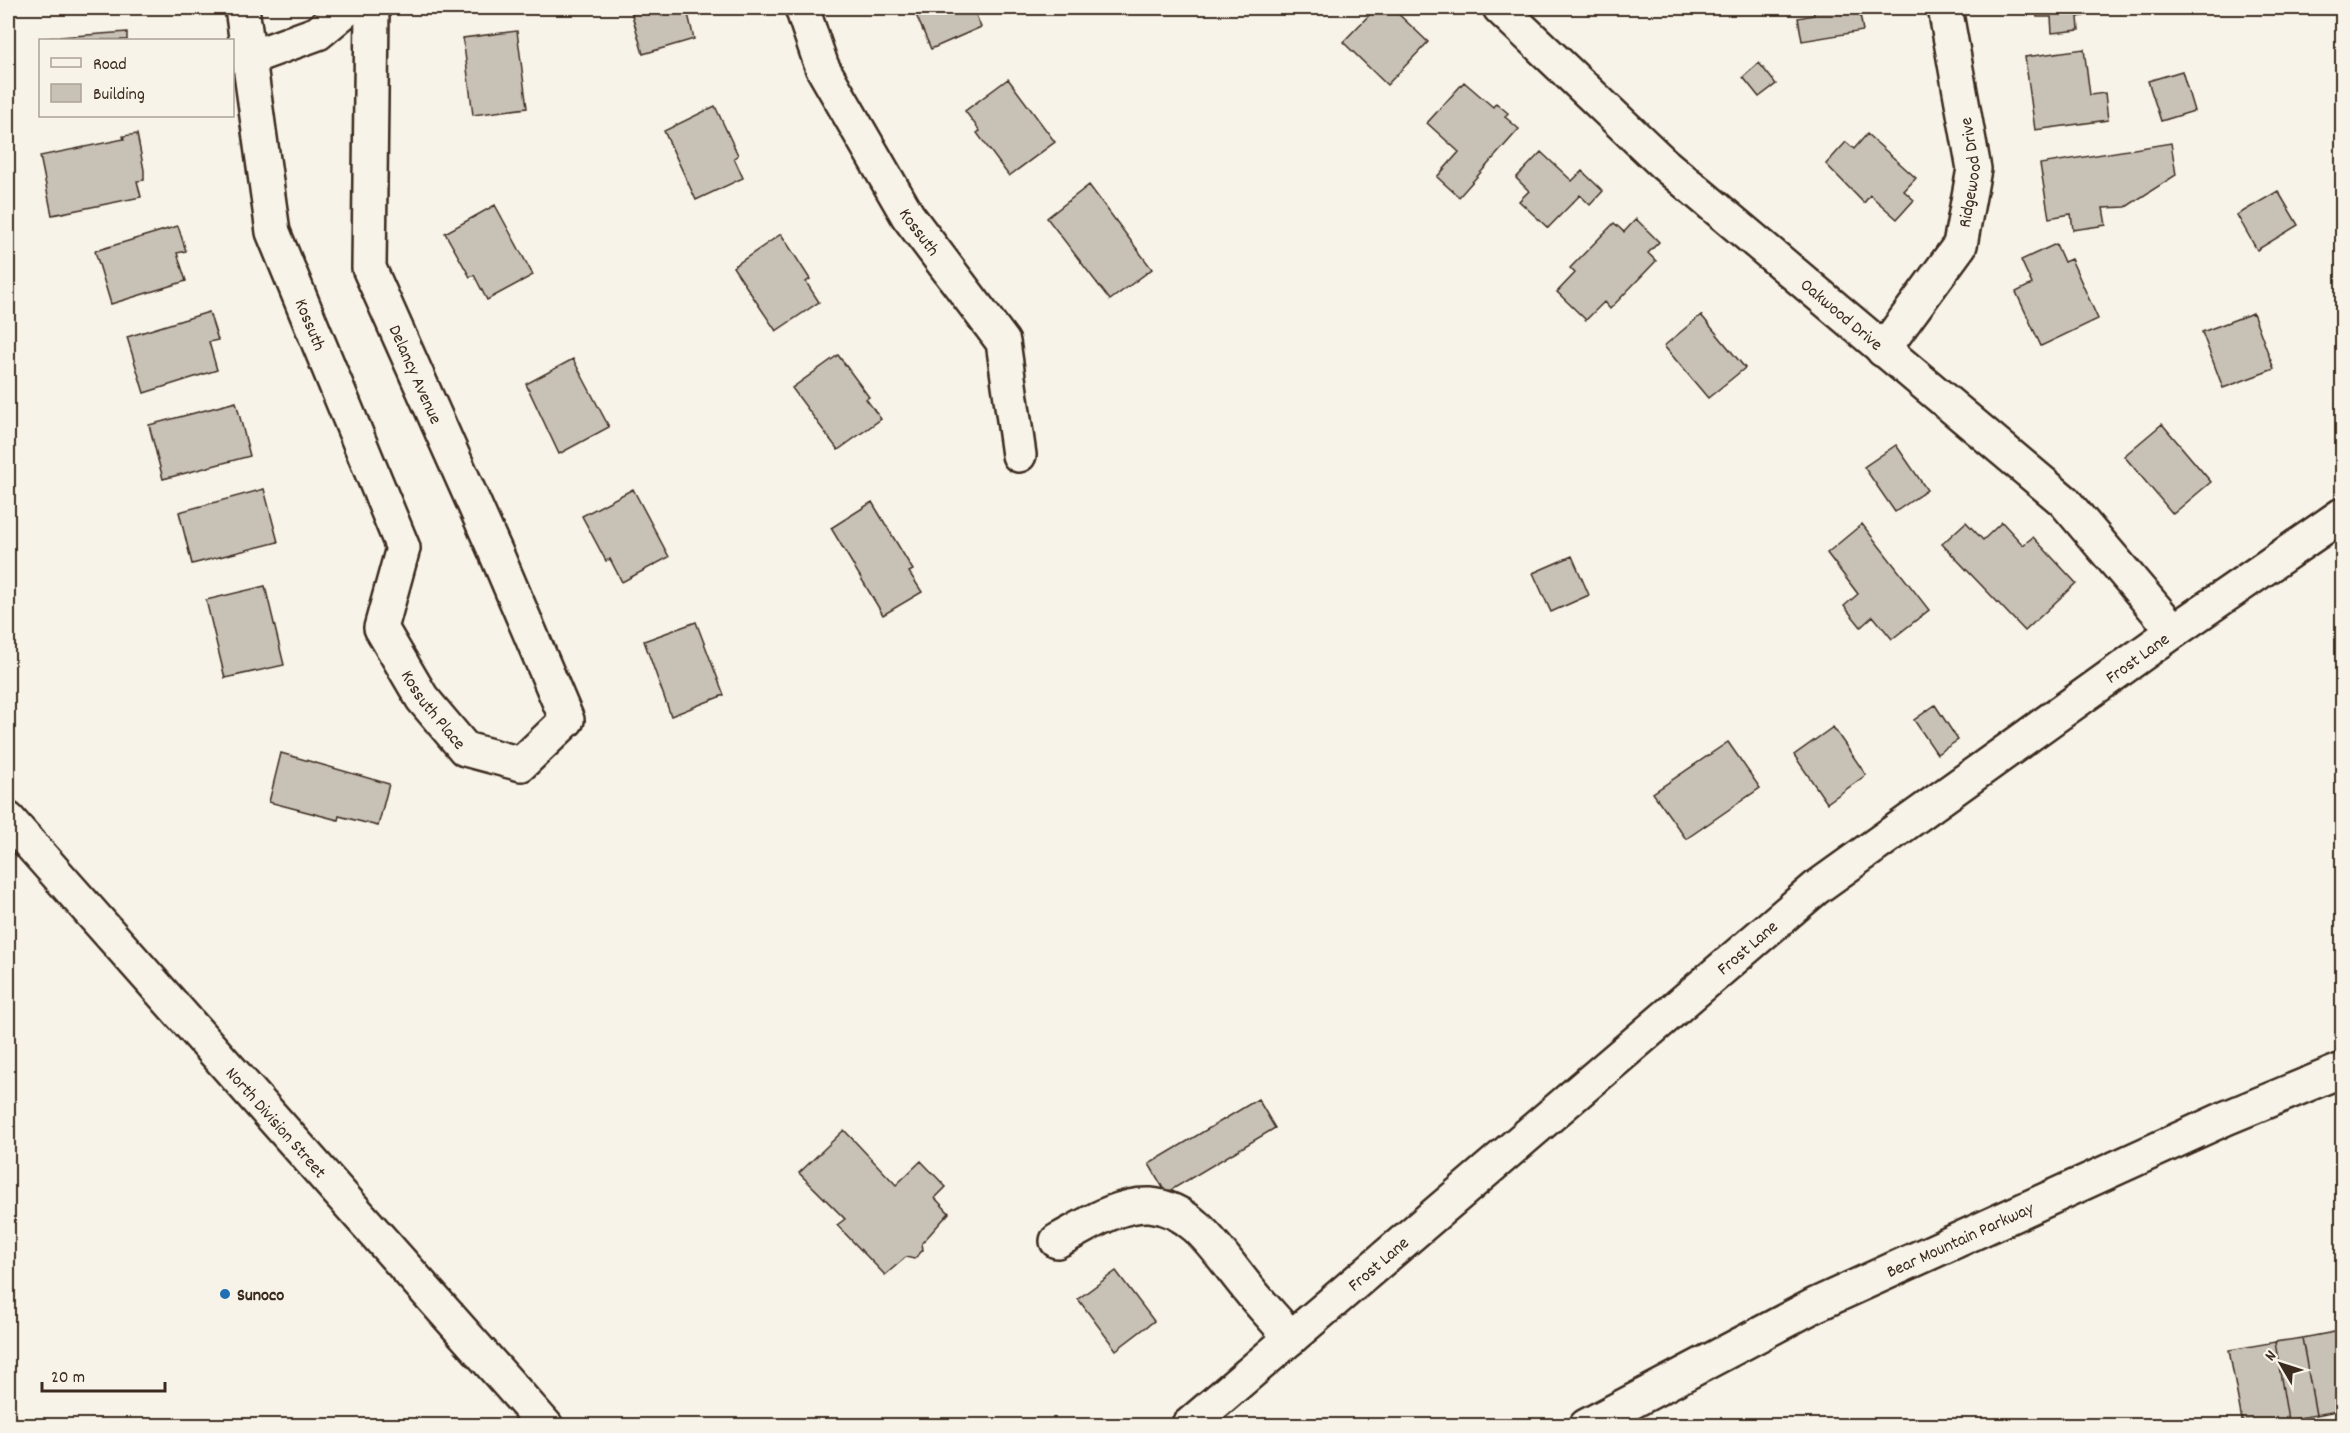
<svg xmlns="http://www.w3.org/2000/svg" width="2350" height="1433" font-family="Dekko,sans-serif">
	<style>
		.building { fill: #c8c1b6; stroke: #3b2a1e; stroke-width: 1.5 }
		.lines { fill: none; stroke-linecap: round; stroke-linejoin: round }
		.minor-casing { stroke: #3b2a1e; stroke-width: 38 }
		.highway-casing { stroke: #3b2a1e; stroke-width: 38 }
		.minor { stroke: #f7f3e8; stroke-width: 33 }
		.highway { stroke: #f7f3e8; stroke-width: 33 }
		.poi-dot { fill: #1f6fb2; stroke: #f7f3e8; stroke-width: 2 }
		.labels { text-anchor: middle; stroke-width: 4.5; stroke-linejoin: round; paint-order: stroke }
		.street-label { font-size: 18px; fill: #3b2a1e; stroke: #f7f3e8 }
		.poi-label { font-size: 18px; font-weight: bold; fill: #3b2a1e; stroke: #f7f3e8; text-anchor: start }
	</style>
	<rect width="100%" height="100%" fill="#f7f3e8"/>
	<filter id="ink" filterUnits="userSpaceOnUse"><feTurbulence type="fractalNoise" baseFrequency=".0167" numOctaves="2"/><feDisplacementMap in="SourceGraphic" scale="12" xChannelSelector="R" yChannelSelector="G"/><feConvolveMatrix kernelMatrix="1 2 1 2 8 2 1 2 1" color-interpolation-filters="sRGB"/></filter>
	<g filter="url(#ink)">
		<!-- building -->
		<path class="building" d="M630,8H689L691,13L688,14L694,39L643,54Z
			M913,8H973L981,27L931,49Z
			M1376,8H1392L1428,42L1387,85L1343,42Z
			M1813,8H1859L1863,31L1802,41L1798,18L1814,15Z
			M2036,8H2083L2084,16L2078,17L2079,30L2052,33L2051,17H2037Z
			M517,31L527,108L473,115L463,38Z
			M127,32V40H48L47,38Z
			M2084,49L2090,95L2105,93L2108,120L2035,130L2025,57Z
			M1759,63L1776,84L1759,97L1743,77Z
			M2182,71L2194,111L2161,121L2148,81Z
			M1008,79L1055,142L1009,176L977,133L980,131L965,111Z
			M1464,82L1493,107L1496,103L1508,113L1505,117L1519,129L1459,197L1437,177L1459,152L1427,123Z
			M715,106L738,155L734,158L743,178L696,200L664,131Z
			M137,134L144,170V180L137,181L141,197L52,215L40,156L124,139L123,136Z
			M1867,134L1916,178L1904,191L1914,200L1897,219L1870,195L1864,203L1826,164L1846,142L1854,149Z
			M2171,143L2176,175L2126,207L2103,208L2106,225L2073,230L2071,214L2049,218L2040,164Z
			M1541,152L1572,181L1582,171L1603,191L1590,205L1580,195L1548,228L1519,201L1529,191L1516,178Z
			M1089,185L1152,269L1110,300L1047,218Z
			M2278,191L2298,225L2257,250L2237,215Z
			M495,205L533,275L487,300L474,275L470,277L445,233Z
			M1636,219L1659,242L1648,253L1656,261L1610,309L1604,302L1586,320L1557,292L1575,273L1570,268L1614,223L1624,232Z
			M178,226L186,251L177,253L186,281L111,304L95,251Z
			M781,234L810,279L806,282L819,302L776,331L733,267Z
			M2056,244L2064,262L2071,259L2098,319L2041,346L2016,292L2032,284L2021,260Z
			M209,312L218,340L209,342L217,370L144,393L127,337Z
			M2253,313L2274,369L2223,388L2202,332Z
			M1701,315L1745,368L1708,398L1664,346Z
			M838,355L869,397L866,399L881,419L838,450L792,388Z
			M573,359L609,427L559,454L526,384Z
			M236,402L250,456L163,479L149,425Z
			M2162,424L2211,482L2173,514L2124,456Z
			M1896,445L1927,490L1895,512L1864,467Z
			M264,489L278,542L192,564L179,512Z
			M633,489L669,557L622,582L610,559L606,561L582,516Z
			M872,502L913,570L909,572L922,592L883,615L831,528Z
			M1966,522L1983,540L2002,522L2023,545L2033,537L2076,583L2025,631L1942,544Z
			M1862,524L1929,610L1892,639L1873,616L1861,627L1844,606L1858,594L1827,553Z
			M1572,556L1589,595L1551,612L1533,573Z
			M265,586L284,665L225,678L206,600Z
			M696,622L724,695L671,716L644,641Z
			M1935,705L1958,740L1937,754L1914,720Z
			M1833,727L1866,775L1827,803L1794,755Z
			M1728,742L1760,788L1686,839L1653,793Z
			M281,753L389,784L378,826L339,816L338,820L269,802Z
			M1258,1099L1275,1128L1166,1193L1149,1164Z
			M844,1130L896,1185L921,1161L946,1187L935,1198L949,1213L922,1243L923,1250L914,1259L906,1257L885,1275L837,1225L845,1219L799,1173Z
			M1116,1271L1154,1321L1116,1350L1078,1299Z
			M2340,1331L2342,1410L2316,1415L2302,1338Z
			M2302,1338L2316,1415L2288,1420L2275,1342Z
			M2275,1342L2288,1420L2243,1426L2229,1350Z"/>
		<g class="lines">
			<defs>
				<g id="minor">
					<path id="s1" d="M242,8L273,232L403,548L381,628L422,698L465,749L521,764L567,720L496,553L369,268L372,8"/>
					<path id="s2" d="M802,8L822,67L908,216L1003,342L1019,455"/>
					<path id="s3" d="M1500,8L1664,164L2064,501L2174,631"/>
					<path d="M249,58L318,33L348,8"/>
					<path id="s4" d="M1883,350L1960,245L1974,169L1945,8"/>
					<path id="s5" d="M8,819L546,1426"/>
					<path d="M1057,1241C1084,1227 1118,1203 1150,1205C1195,1209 1220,1255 1246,1286C1260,1304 1276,1320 1291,1338"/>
					<path id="s6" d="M1188,1426L1816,888L2174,631L2342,515"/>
				</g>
				<g id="highway">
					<path id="s7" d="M1586,1426L1815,1305L2226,1118L2342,1070"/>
				</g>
			</defs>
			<!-- minor casing -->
			<use href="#minor" class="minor-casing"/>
			<!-- highway casing -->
			<use href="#highway" class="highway-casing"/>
			<!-- minor -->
			<use href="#minor" class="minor"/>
			<!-- highway -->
			<use href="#highway" class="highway"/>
		</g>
	</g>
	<!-- markers -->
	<circle class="poi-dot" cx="225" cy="1294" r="6"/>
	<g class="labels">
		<!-- street labels -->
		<g class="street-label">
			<text dy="6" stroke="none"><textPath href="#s4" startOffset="204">Ridgewood Drive</textPath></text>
			<text dy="6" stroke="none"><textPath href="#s2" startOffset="254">Kossuth</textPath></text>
			<text dy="6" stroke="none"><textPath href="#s3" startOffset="459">Oakwood Drive</textPath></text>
			<text dy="6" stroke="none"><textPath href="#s1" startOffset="326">Kossuth</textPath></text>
			<text transform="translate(416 374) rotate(66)" y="6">Delancy Avenue</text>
			<text dy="6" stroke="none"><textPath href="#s6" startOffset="1222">Frost Lane</textPath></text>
			<text dy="6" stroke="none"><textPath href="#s1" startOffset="748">Kossuth Place</textPath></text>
			<text dy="6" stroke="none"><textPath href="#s6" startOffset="736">Frost Lane</textPath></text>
			<text dy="6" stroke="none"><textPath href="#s5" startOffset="405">North Division Street</textPath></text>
			<text dy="6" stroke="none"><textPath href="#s7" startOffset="418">Bear Mountain Parkway</textPath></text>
			<text dy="6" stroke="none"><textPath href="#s6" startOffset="250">Frost Lane</textPath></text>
		</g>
		<!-- poi labels -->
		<g class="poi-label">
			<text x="237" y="1300">Sunoco</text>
		</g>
	</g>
	<!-- margin -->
	<rect width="2350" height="1433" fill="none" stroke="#f7f3e8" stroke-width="30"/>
	<rect x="15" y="15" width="2320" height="1403" fill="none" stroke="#3b2a1e" stroke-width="2" filter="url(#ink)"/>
	<!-- legend -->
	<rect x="39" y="39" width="195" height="78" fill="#f7f3e8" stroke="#aca397" stroke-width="1.5"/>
	<rect x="51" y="58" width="30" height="9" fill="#f7f3e8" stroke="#aca397" stroke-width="1.5"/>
	<text x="93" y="69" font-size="18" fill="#3b2a1e">Road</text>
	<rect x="51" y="84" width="30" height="18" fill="#c8c1b6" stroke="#aca397" stroke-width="1.5"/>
	<text x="93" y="99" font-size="18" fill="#3b2a1e">Building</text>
	<!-- north arrow -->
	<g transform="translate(2281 1364) rotate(309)" stroke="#f7f3e8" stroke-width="4.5" paint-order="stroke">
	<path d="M0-4.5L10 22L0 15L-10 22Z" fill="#3b2a1e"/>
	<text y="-9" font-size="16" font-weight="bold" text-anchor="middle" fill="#3b2a1e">N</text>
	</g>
	<!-- scale -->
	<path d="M42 1382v9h123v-9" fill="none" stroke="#3b2a1e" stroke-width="3"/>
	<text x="51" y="1382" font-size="18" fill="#3b2a1e" stroke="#f7f3e8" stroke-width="4.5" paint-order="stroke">20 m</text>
</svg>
